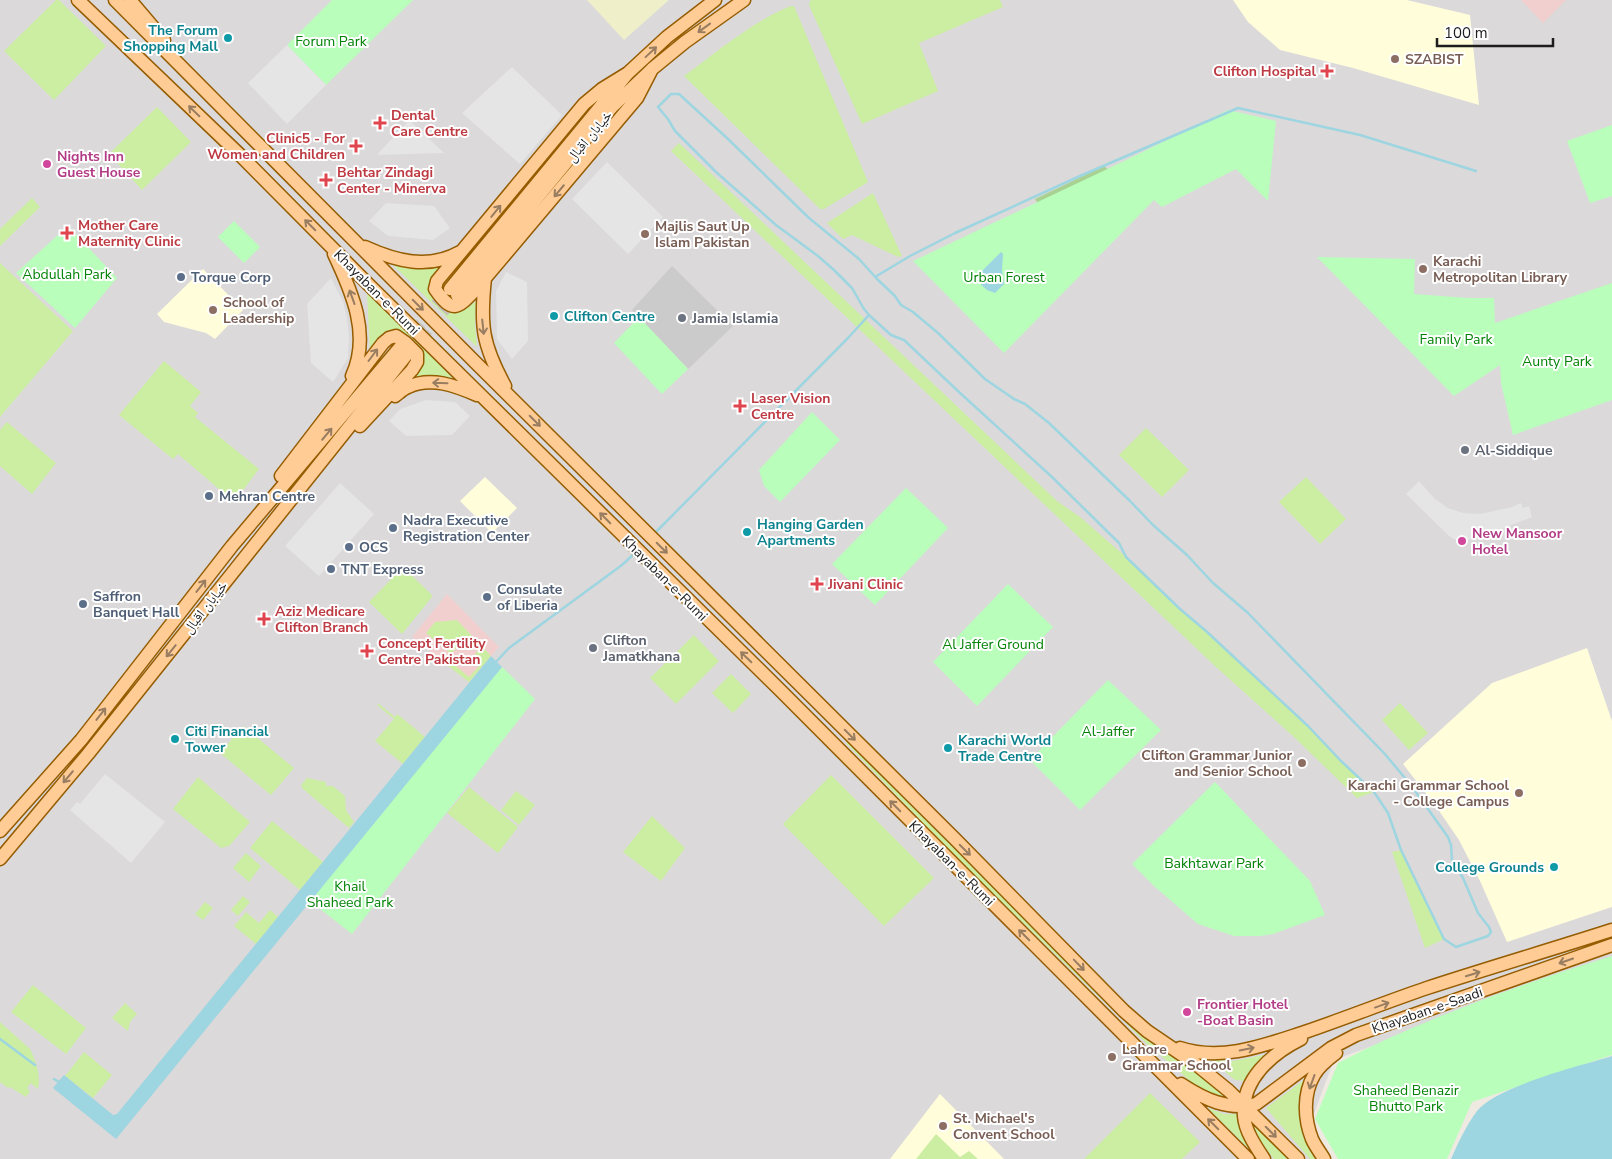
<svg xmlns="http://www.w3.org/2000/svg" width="1612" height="1159" font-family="'Nunito Sans','Noto Naskh Arabic',sans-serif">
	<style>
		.residential { fill: #dbd9da }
		.commercial { fill: #f2cfcf }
		.education { fill: #fffdda }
		.religious { fill: #cbcbcb }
		.farmland { fill: #eff0ca }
		.grass { fill: #cceea2 }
		.forest { fill: #a9d292 }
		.park { fill: #b9febb }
		.parking { fill: #e5e5e5 }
		.water { fill: #9dd5e1 }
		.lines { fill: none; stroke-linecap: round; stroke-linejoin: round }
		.stream { stroke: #9dd5e1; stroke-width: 2.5 }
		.primary-tunnel { stroke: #c5c1ba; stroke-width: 12; stroke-dasharray: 12 6; stroke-linecap: butt }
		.primary-casing { stroke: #955c00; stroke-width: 15 }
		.primary { stroke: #ffcc96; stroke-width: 12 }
		.oneway { stroke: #997d60 }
		.culture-dot { fill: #0f9aa8; stroke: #fff; stroke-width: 2 }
		.education-dot { fill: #8d6e63; stroke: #fff; stroke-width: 2 }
		.health-dot { fill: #e0444e; stroke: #fff; stroke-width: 2 }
		.hotel-dot { fill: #d1479c; stroke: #fff; stroke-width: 2 }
		.service-dot { fill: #5c6f8a; stroke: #fff; stroke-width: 2 }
		.worship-dot { fill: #6b7280; stroke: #fff; stroke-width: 2 }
		.labels { text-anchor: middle; stroke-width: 4; stroke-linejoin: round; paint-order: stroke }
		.culture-label { font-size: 14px; font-weight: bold; fill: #0d838f; stroke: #fff; text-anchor: start }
		.park-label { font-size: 14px; fill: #028306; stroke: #fff }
		.education-label { font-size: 14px; font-weight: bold; fill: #785e54; stroke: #fff; text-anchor: start }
		.health-label { font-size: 14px; font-weight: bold; fill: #be3a42; stroke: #fff; text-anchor: start }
		.street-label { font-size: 14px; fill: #1d1d1d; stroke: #fff }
		.hotel-label { font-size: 14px; font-weight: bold; fill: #b23c85; stroke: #fff; text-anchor: start }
		.service-label { font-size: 14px; font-weight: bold; fill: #4e5e75; stroke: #fff; text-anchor: start }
		.worship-label { font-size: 14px; font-weight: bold; fill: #5b616d; stroke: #fff; text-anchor: start }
	</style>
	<rect width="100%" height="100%" fill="#efeae1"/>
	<!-- residential -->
	<path class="residential" d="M0,0H1612V958L1334,1060L1310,1124L1330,1159H0Z"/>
	<!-- commercial -->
	<path class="commercial" d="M1521,0H1566L1543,23Z
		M447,594L499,647L469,682L412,637Z"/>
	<!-- education -->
	<path class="education" d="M1233,0H1407L1470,15L1479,105L1353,68L1280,50L1248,22Z
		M203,269L243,310L215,339L206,333L164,322L157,314Z
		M485,477L517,508L492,533L460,501Z
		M1587,648L1612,721V907L1507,942L1480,881L1459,840L1435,805L1403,764L1492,683Z
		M940,1094L1004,1159H890Z"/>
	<!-- religious -->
	<path class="religious" d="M672,266L733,326L688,369L632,310Z"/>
	<!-- farmland -->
	<path class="farmland" d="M587,0H669L624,40Z"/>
	<!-- grass -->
	<path class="grass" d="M56,0H59L106,46L54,100L4,51Z
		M811,0H1000L1003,7L919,43L938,91L862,124L809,5L810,1Z
		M791,6H794L868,182L824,209H820L684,76C717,52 753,21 791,6Z
		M157,107L191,142L142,190L109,154Z
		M679,143L1057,501L1080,517L1126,557L1180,609L1206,631L1308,726L1341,761L1374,792L1357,798L1294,737L1216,667L671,151Z
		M873,193L902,256L898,257L852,235L843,239L827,223Z
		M32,198L40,207L0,246V229Z
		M0,263L73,331L0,417Z
		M444,264L432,279L428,289L432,296L448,311C460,312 467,309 476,301L475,325L477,347L393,265L407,266Z
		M367,293L453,378L431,375L415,377L420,364L395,330L388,332L370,352Z
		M164,361L201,392L190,406L198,413L195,417L259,469L234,502L178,454L173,459L119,415Z
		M7,422L56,463L32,494L0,466V430Z
		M1146,428L1189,470L1162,497L1119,455Z
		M1306,477L1346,519L1320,544L1279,502Z
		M403,567L431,594L432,597L402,634L369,602Z
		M457,620L491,656L469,682L447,665L450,661L469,677L481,664L473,657L478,651L473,646L474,644L464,636L460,641L461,643L451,654L426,633L435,622Z
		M694,635L719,661L676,704L650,678Z
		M731,674L751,694L733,713L712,693Z
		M1400,703L1428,733L1409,750L1382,720Z
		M379,704L395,717L397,714L401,717L425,737L403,764L375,741L394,719L377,705Z
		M243,726L294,768L271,795L220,753Z
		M850,739L1180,1060L1215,1086L1225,1096L1212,1095L1196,1086L1147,1044L958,859L846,743Z
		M831,775L934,878L884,926L783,824Z
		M198,777L250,822L229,846L221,848L173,809Z
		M307,778L326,782V786H333L345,796L346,810L354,822L349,828L302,788L301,785Z
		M469,787L518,827L498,853L447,813Z
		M516,791L535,805L519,825L501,810Z
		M652,816L685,848L661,881L623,852Z
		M272,821L323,862L300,890L250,848Z
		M1401,850L1444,939L1425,948L1392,852Z
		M246,853L261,866L249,882L233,868Z
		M243,896L250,902L238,916L231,910Z
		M205,902L213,908L203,920L195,914Z
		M270,910L278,917L256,944L234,926L246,912L259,923Z
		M33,985L86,1028L66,1054L11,1012Z
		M125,1003L137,1014L130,1022L128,1031L112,1018Z
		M0,1022L30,1049C36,1061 41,1076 38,1089L31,1083L27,1088L30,1091L26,1097L10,1087L8,1088L0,1082Z
		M84,1052L112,1075L93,1098L65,1076Z
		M1264,1055L1245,1081L1235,1080L1211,1060L1233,1061Z
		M1308,1077L1318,1159H1310L1266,1108Z
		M1150,1093L1200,1142L1182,1159H1084Z
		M1208,1108L1224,1114H1238C1239,1130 1244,1140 1252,1152Z
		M1252,1123L1289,1159H1274L1261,1142Z
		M936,1134L960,1157L969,1151L978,1159H916Z"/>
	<!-- forest -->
	<path class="forest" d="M1104,166L1115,176L1042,205L1037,202L1035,199Z"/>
	<!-- park -->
	<path class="park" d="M332,0H413L326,85L287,45Z
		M1228,110L1276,121L1268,201L1236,169L1162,207L1154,200L1004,353L913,261L1118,164Z
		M1612,125V196L1590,203L1567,141Z
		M234,221L260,247L244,263L218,237Z
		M68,226L117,278L75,328L16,273Z
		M1317,257L1415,259L1414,294L1468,298H1494L1495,323L1612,283V400L1513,435L1501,383L1500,365L1454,396Z
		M639,317L688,369L662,394L614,343Z
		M812,412L840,440L780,502L764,486L759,470Z
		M906,488L948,528L875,605L832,564Z
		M1008,584L1053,627L977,706L933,662Z
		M502,667L535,699L352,934L310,901Z
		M1108,680L1161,730L1080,810L1030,760Z
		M1215,782L1310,881L1325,915L1273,934L1260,936H1234L1198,924L1154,886L1132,864Z
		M1612,956V1055L1472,1102L1447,1159H1338L1315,1119L1338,1063C1425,1018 1519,985 1612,956Z"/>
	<!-- parking -->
	<path class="parking" d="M287,45L326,85L287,124L248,83Z
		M512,67L562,115L520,164L462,113Z
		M409,120L444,153L377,155Z
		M607,162L663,217L628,254L572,199Z
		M386,203L434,206L450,228L433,240L388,236L369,221Z
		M506,272L527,282L528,341L512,359L497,339L496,291Z
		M331,278L343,302L347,318L349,336L348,358L333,382L311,363L307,304Z
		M426,400L455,402L470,416L452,435L406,436L389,421L400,409Z
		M1419,481L1435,499L1448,508L1463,513L1480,514L1512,507L1521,503L1523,508L1529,506L1532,517L1489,534L1459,542L1449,536L1406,494Z
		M340,483L374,514L319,576L285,546Z
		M105,774L165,822L131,863L70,810L77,802L80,804Z"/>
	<!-- water -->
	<path class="water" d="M1001,252L1003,254L1002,271L1004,284L995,293L987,290L977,281V276Z
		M491,656L502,667L116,1139L53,1088L64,1075L113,1115L117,1114Z
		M1612,1056V1159H1451C1457,1145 1467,1124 1477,1111C1497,1086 1580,1066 1612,1056Z"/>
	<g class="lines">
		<!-- stream -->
		<path class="stream" d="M671,94H679L728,139L809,218L859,259L878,280L895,296L901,305L913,312L938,333L985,379L1014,399L1025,404L1049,423L1130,501L1153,525L1187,555L1213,583L1248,613L1384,753L1410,784L1448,837L1451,845L1452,860L1463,878L1478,913L1489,927L1491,932L1488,936L1456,947L1444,939L1401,850L1388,813L1374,792L1341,761L1308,726L1206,631L1180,609L1126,557L1119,543L1052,477L959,392L904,340L891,335L869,315L864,309L852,288L834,270L818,256L776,225L716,172L675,131L668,119L658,107Z
			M875,277L910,256L955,233L1080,176L1238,108L1360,135L1476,171
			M653,535L848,338L869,315
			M494,664L509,648L622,565L635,553
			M0,1039L35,1065
			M54,1079L59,1082"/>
		<!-- primary-tunnel -->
		<path class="primary-tunnel" d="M401,346L448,291
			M408,353L455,297"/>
		<defs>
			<path id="primary" d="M78,0L240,155L369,285L781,691L1248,1159
				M115,0L475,362L954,838L1124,1011L1147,1031L1197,1065L1229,1091L1298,1159
				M130,0L164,40
				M628,73L602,89L584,104L437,281L435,289C453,315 458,308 476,289L637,98L652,69
				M365,247C396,261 428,270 460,252
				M334,254C352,292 371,335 352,376
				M485,278C480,325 482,344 505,386
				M450,289L628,73L667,37L715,0
				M457,295L612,107L652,69L685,42L744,0
				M395,396C399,393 403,389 408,387C431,376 456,386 477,395
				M281,476L383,343L389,338L396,336L406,343L417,354V362L412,370L360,426
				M0,831L81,740L232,546L401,346
				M0,859L88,754L408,353
				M1180,1048C1222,1062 1265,1045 1305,1032C1346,1018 1386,1002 1427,988C1488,968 1550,950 1612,930
				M1181,1084C1204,1099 1228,1111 1256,1104L1331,1048L1356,1035L1612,945
				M1264,1159C1256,1147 1245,1131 1244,1116C1241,1080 1271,1054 1301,1039
				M1324,1159C1320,1152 1315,1146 1312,1139C1304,1119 1303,1094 1314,1075C1319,1066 1328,1059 1336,1053"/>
		</defs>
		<!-- primary casing -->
		<use href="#primary" class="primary-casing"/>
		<!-- primary -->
		<use href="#primary" class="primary"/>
	</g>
	<!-- one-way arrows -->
	<defs><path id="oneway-shaft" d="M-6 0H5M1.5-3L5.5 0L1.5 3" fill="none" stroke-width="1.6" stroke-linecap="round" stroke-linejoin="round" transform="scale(1.25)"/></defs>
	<g class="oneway">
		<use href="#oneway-shaft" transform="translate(704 28) rotate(144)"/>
		<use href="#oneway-shaft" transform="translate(651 52) rotate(-43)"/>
		<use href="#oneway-shaft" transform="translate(194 111) rotate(-136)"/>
		<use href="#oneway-shaft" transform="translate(559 191) rotate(130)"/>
		<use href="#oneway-shaft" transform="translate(496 211) rotate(-51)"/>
		<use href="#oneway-shaft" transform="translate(310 225) rotate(-135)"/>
		<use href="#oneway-shaft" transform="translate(352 297) rotate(-110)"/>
		<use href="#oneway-shaft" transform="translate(418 305) rotate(45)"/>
		<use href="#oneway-shaft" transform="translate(483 327) rotate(84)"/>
		<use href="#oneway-shaft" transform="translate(373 355) rotate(-53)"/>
		<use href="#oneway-shaft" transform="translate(440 383) rotate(-178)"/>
		<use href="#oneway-shaft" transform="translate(535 421) rotate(45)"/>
		<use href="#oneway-shaft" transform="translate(327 434) rotate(-50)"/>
		<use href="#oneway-shaft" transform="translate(605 518) rotate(-135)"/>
		<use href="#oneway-shaft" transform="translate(662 548) rotate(45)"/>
		<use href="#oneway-shaft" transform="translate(201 586) rotate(-52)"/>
		<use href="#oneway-shaft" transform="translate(171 651) rotate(129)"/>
		<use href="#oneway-shaft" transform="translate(746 657) rotate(-136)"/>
		<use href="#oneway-shaft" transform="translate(101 714) rotate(-52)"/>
		<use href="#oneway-shaft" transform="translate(850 735) rotate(45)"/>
		<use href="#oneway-shaft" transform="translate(68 777) rotate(130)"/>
		<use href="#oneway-shaft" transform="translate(895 806) rotate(-135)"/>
		<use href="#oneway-shaft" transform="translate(965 850) rotate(45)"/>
		<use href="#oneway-shaft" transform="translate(1024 935) rotate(-135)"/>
		<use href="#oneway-shaft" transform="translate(1566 961) rotate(161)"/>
		<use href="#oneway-shaft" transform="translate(1079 965) rotate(46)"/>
		<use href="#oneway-shaft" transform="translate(1473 974) rotate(-17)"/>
		<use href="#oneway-shaft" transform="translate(1382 1005) rotate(-20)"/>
		<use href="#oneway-shaft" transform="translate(1247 1049) rotate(-12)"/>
		<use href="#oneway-shaft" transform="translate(1312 1082) rotate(110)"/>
		<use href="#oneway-shaft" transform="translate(1213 1124) rotate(-135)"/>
		<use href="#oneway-shaft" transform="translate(1271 1132) rotate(45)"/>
	</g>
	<!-- markers -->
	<g class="culture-dot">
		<circle cx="228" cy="38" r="5"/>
		<circle cx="554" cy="316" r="5"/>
		<circle cx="747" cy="532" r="5"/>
		<circle cx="175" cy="739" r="5"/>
		<circle cx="948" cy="748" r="5"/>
		<circle cx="1554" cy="867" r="5"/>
	</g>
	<g class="education-dot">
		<circle cx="1395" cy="59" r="5"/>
		<circle cx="645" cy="234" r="5"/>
		<circle cx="1423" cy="269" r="5"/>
		<circle cx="213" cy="310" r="5"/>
		<circle cx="1302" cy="763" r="5"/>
		<circle cx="1519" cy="793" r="5"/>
		<circle cx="1112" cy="1057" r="5"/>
		<circle cx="943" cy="1126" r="5"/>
	</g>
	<g class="health-dot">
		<path d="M1324.5 63.5h5v5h5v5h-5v5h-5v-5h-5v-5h5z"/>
		<path d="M377.5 115.5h5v5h5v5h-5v5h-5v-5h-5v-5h5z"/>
		<path d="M353.5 138.5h5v5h5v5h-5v5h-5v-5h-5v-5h5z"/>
		<path d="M323.5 172.5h5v5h5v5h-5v5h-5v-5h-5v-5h5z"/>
		<path d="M64.5 225.5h5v5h5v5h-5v5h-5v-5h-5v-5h5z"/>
		<path d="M737.5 398.5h5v5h5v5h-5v5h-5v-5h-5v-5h5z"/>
		<path d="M814.5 576.5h5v5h5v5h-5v5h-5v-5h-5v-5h5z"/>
		<path d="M261.5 611.5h5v5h5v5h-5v5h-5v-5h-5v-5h5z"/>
		<path d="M364.5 643.5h5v5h5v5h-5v5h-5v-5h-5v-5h5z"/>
	</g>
	<g class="hotel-dot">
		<circle cx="47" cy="164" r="5"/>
		<circle cx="1462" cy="541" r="5"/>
		<circle cx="1187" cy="1012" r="5"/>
	</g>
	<g class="service-dot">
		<circle cx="181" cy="277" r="5"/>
		<circle cx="209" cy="496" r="5"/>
		<circle cx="393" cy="528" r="5"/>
		<circle cx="349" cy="547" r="5"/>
		<circle cx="331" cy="569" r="5"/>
		<circle cx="487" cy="597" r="5"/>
		<circle cx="83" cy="604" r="5"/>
	</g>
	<g class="worship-dot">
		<circle cx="682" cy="318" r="5"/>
		<circle cx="1465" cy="450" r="5"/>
		<circle cx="593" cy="648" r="5"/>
	</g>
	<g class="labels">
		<!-- culture labels -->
		<g class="culture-label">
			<text x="218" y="35" text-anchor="end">The Forum<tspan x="218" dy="16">Shopping Mall</tspan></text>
			<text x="564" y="321">Clifton Centre</text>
			<text x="757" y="529">Hanging Garden<tspan x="757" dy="16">Apartments</tspan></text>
			<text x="185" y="736">Citi Financial<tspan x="185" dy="16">Tower</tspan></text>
			<text x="958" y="745">Karachi World<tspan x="958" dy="16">Trade Centre</tspan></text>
			<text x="1544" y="872" text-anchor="end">College Grounds</text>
		</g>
		<!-- park labels -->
		<g class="park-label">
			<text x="331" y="46">Forum Park</text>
			<text x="67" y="279">Abdullah Park</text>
			<text x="1004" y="282">Urban Forest</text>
			<text x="1456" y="344">Family Park</text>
			<text x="1557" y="366">Aunty Park</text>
			<text x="993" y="649">Al Jaffer Ground</text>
			<text x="1108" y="736">Al-Jaffer</text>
			<text x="1214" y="868">Bakhtawar Park</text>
			<text x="350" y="891">Khail<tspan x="350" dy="16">Shaheed Park</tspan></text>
			<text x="1406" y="1095">Shaheed Benazir<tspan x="1406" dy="16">Bhutto Park</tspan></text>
		</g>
		<!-- education labels -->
		<g class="education-label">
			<text x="1405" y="64">SZABIST</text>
			<text x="655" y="231">Majlis Saut Up<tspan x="655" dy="16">Islam Pakistan</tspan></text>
			<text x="1433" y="266">Karachi<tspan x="1433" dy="16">Metropolitan Library</tspan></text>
			<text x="223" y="307">School of<tspan x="223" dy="16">Leadership</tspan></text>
			<text x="1292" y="760" text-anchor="end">Clifton Grammar Junior<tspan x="1292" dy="16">and Senior School</tspan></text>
			<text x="1509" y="790" text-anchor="end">Karachi Grammar School<tspan x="1509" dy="16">- College Campus</tspan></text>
			<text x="1122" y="1054">Lahore<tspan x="1122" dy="16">Grammar School</tspan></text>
			<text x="953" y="1123">St. Michael's<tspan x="953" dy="16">Convent School</tspan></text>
		</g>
		<!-- health labels -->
		<g class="health-label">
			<text x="1316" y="76" text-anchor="end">Clifton Hospital</text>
			<text x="391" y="120">Dental<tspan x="391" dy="16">Care Centre</tspan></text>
			<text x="345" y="143" text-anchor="end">Clinic5 - For<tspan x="345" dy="16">Women and Children</tspan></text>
			<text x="337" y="177">Behtar Zindagi<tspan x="337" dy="16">Center - Minerva</tspan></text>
			<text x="78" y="230">Mother Care<tspan x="78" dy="16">Maternity Clinic</tspan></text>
			<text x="751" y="403">Laser Vision<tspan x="751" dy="16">Centre</tspan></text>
			<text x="828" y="589">Jivani Clinic</text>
			<text x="275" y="616">Aziz Medicare<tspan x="275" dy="16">Clifton Branch</tspan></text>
			<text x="378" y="648">Concept Fertility<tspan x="378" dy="16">Centre Pakistan</tspan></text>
		</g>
		<!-- street labels -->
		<g class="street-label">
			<text transform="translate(589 136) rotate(-50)" y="5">خیابان اقبال</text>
			<text transform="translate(377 292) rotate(45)" y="5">Khayaban-e-Rumi</text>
			<text transform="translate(665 578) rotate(45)" y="5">Khayaban-e-Rumi</text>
			<text transform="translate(205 607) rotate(-52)" y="5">خیابان اقبال</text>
			<text transform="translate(952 863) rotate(45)" y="5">Khayaban-e-Rumi</text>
			<text transform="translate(1427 1010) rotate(-19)" y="5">Khayaban-e-Saadi</text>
		</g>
		<!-- hotel labels -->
		<g class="hotel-label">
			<text x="57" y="161">Nights Inn<tspan x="57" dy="16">Guest House</tspan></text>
			<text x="1472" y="538">New Mansoor<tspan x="1472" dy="16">Hotel</tspan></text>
			<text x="1197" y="1009">Frontier Hotel<tspan x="1197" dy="16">-Boat Basin</tspan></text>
		</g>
		<!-- service labels -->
		<g class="service-label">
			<text x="191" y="282">Torque Corp</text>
			<text x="219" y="501">Mehran Centre</text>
			<text x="403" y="525">Nadra Executive<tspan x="403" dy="16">Registration Center</tspan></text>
			<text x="359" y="552">OCS</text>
			<text x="341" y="574">TNT Express</text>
			<text x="497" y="594">Consulate<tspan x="497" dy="16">of Liberia</tspan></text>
			<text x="93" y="601">Saffron<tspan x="93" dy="16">Banquet Hall</tspan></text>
		</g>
		<!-- worship labels -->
		<g class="worship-label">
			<text x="692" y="323">Jamia Islamia</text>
			<text x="1475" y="455">Al-Siddique</text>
			<text x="603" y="645">Clifton<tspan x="603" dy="16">Jamatkhana</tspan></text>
		</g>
	</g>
	<!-- scale -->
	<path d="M1437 38v8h116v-8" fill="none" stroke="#1d1d1d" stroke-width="2.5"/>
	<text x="1444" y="38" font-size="15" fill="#1d1d1d" stroke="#ffffff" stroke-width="4" paint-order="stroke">100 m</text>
</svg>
